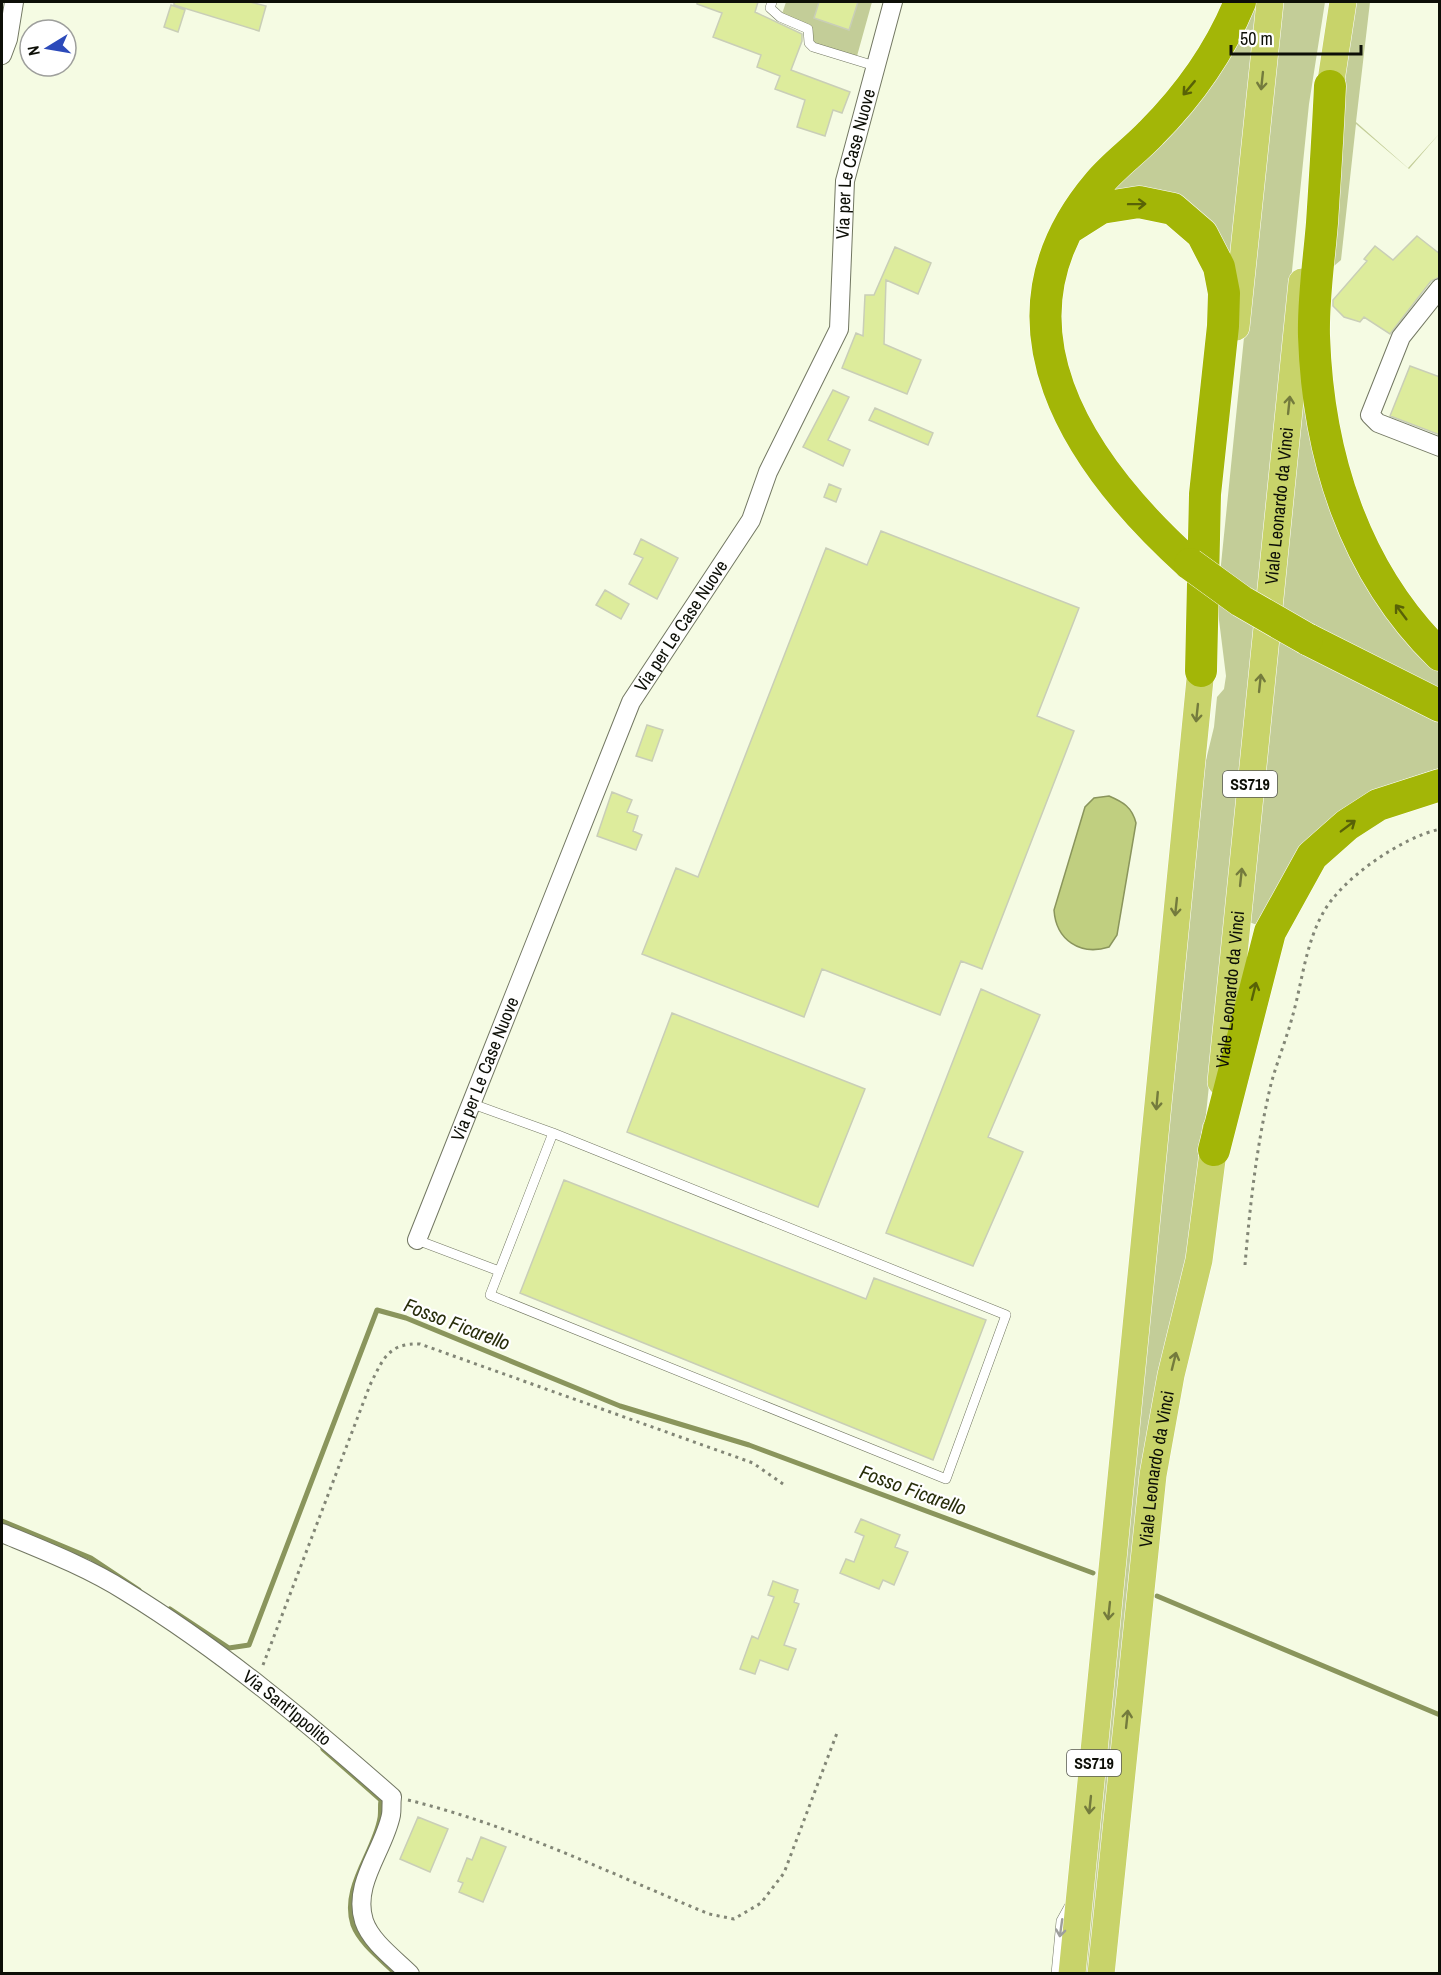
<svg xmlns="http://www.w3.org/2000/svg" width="1441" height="1975" font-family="'Archivo Narrow',sans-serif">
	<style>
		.green { fill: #c3cd98 }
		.water { fill: #c0cf80; stroke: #8a955c; stroke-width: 1.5 }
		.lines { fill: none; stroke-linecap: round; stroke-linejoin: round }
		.stream { stroke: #8a955c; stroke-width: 5 }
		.building { fill: #ddec9c; stroke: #c9ceb7; stroke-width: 1.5 }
		.service-casing { stroke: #727762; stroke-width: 10 }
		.minor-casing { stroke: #727762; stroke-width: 20 }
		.primary-casing { stroke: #fff; stroke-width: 28 }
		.motorway-casing { stroke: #fff; stroke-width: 33 }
		.path { stroke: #828676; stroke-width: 3; stroke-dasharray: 3 4.5; stroke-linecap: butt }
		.service { stroke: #fff; stroke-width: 9 }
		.minor { stroke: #fff; stroke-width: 18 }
		.primary { stroke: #c8d36a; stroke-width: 27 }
		.motorway { stroke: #a3b607; stroke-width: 32 }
		.motorway-bridge-casing { stroke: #fff; stroke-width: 33; stroke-linecap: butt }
		.motorway-bridge { stroke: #a3b607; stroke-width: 32 }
		.oneway { stroke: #747b3d }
		.oneway2 { stroke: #586207 }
		.oneway3 { stroke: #9e9f9c }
		.labels { text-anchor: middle; stroke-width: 4.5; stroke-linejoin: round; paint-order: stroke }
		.shield { fill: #fff; stroke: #565751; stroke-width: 1.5 }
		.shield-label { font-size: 16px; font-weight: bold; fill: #0d0f07 }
		.street-label { font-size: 18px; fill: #0d0f07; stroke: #fff }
		.water-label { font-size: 20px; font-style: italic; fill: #272d0a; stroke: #fff }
	</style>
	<rect width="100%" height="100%" fill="#f5fbe3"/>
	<!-- green -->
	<path class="green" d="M786,2H872L857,56L811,42V27L782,14Z
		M1244,2H1259L1230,275L1211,233L1099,193Z
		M1278,2H1325L1309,104L1198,1193L1090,1973L1083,1974L1197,797L1214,727L1217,697L1224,689L1226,676L1217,604Z
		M1356,2H1370L1356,122L1408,168L1439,134L1409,169L1356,124L1341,260L1328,271L1324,282L1348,48Z
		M1304,374L1313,418L1439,666V688L1318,629L1439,719V768L1382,787L1260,926L1249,922Z"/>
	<!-- water -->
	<path class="water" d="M1109,796C1123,802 1132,807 1136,823L1117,935L1109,947C1080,956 1056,940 1054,910L1085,807L1094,798Z"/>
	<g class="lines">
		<!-- stream -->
		<path class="stream" d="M2,1521L91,1558L139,1590
			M1157,1596L1440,1715
			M170,1609L229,1648L249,1645L377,1310L406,1318L620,1406L749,1445L1093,1573
			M323,1749L381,1800C380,1806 381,1813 380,1818C374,1853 341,1887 353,1925C360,1944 382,1960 396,1974"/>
	</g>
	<!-- building -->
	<path class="building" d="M174,2H250L266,6L259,31L174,5Z
		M697,2H758L755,12L802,34V41L791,70L850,92L842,113L833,110L825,136L797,127L805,100L775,89L780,76L757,67L761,55L713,37L722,13L697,4Z
		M819,2H858L849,30L814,18Z
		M171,5L185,10L178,32L164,27Z
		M1417,236L1440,254V277L1431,281L1390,334L1364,317L1360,322L1344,317L1333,306V300L1367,261L1364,259L1375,246L1393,260Z
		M895,247L931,263L918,294L886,280L884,344L921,360L907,394L842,368L856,333L863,336L865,295H874Z
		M1410,366L1440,377V435L1390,416Z
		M833,390L849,397L828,440L850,450L843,466L803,447Z
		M875,408L933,433L928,445L869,420Z
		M829,484L841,489L836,502L824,497Z
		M881,531L1079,608L1037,716L1074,731L982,969L961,961L940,1015L822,969L804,1017L642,954L676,868L698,877L826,548L867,565Z
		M641,539L678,558L657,599L629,584L643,558L634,554Z
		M605,590L629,604L621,619L596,605Z
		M647,725L663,730L652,761L636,756Z
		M612,792L632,800L627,812L638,816L633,831L642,835L636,850L597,836Z
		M981,989L1040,1015L988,1137L1023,1152L973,1266L886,1233Z
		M672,1013L865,1089L818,1207L627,1132Z
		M564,1180L866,1299L874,1278L986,1320L933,1460L520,1293Z
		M861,1519L900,1535L895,1547L908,1552L894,1585L883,1580L879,1589L840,1573L846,1559L854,1562L864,1536L855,1532Z
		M773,1581L798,1590L794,1602L799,1604L784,1645L796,1649L788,1670L760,1660L755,1674L740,1669L752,1636L758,1639L774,1597L768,1595Z
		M418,1817L448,1829L430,1872L400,1859Z
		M481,1837L506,1847L483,1902L459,1892L463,1883L458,1881L467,1858L472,1860Z"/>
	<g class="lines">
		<defs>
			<path id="service" d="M772,2L770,8L780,17L808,29L809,43L813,47L875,66
				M470,1103L553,1133L1006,1315L946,1479L490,1295L553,1133
				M417,1240L499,1271
				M1056,1974L1061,1921L1071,1903"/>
			<g id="minor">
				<path d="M2,55L8,39L14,2"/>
				<path d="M1440,288L1401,337L1370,415L1378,423L1440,447"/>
				<path id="s1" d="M417,1240L631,702L751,520L768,472L839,329L845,181L893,2"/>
				<path id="s2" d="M2,1533C43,1550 87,1567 125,1591C221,1650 307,1722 392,1797C391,1803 392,1809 391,1815C384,1850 352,1884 364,1921C371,1942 395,1959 410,1974"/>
			</g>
			<g id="primary">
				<path d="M1327,107L1343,2"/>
				<path d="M1236,327L1270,2"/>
				<path id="s3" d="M1221,1082L1302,282"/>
				<path d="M1072,1974L1203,649"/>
				<path id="s4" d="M1101,1974L1153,1475L1171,1375L1199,1260L1216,1129"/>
			</g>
			<path id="motorway" d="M1330,86C1328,131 1325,177 1322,223C1319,260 1313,299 1314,336C1318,455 1354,571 1440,655
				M1071,227L1101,208L1139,202L1173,209L1202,234L1219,267L1224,293L1223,326L1205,494L1201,671
				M1190,564C1079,464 981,321 1099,183C1114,165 1135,150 1151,133C1189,95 1220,51 1240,2
				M1307,639L1440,706
				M1214,1150L1270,932L1312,856L1347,825L1378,805L1440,785"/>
		</defs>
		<!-- service casing -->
		<use href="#service" class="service-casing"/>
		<!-- minor casing -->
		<use href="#minor" class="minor-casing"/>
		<!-- primary casing -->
		<use href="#primary" class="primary-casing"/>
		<!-- motorway casing -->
		<use href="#motorway" class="motorway-casing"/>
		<!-- path -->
		<path class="path" d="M1245,1265C1250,1204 1257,1143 1271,1084C1277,1062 1286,1040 1292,1018C1302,984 1305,945 1323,913C1342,878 1401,838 1440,829
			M263,1665L370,1385C383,1359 388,1343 420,1344L753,1463L783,1484
			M408,1800C511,1825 610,1873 709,1914L734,1919L761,1903L784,1873L837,1733"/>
		<!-- service -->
		<use href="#service" class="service"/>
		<!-- minor -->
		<use href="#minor" class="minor"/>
		<!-- primary -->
		<use href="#primary" class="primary"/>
		<!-- motorway -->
		<use href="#motorway" class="motorway"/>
		<defs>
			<path id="motorway-bridge" d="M1190,564L1241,601L1307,639"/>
		</defs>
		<!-- motorway-bridge casing -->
		<use href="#motorway-bridge" class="motorway-bridge-casing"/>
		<!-- motorway-bridge -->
		<use href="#motorway-bridge" class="motorway-bridge"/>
	</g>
	<!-- one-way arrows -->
	<defs><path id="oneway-shaft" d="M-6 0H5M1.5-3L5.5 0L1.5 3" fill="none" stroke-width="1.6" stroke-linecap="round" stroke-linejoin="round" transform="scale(1.5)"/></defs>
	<g class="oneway">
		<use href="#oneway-shaft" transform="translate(1262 81) rotate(96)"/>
		<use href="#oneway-shaft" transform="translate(1289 405) rotate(-84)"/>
		<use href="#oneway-shaft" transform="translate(1260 683) rotate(-84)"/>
		<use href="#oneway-shaft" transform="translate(1197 713) rotate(96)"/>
		<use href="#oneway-shaft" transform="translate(1241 877) rotate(-84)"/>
		<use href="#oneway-shaft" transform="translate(1176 907) rotate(96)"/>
		<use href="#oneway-shaft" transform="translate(1157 1101) rotate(95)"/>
		<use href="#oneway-shaft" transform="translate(1174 1361) rotate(-76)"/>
		<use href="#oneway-shaft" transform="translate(1109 1611) rotate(96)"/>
		<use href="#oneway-shaft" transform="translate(1127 1719) rotate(-84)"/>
		<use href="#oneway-shaft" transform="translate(1090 1805) rotate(96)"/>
	</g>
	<g class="oneway2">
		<use href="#oneway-shaft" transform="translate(1189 88) rotate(130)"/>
		<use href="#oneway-shaft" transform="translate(1137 204) rotate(-1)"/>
		<use href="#oneway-shaft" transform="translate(1401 612) rotate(-127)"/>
		<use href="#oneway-shaft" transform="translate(1348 826) rotate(-37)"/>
		<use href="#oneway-shaft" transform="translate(1254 991) rotate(-76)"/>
	</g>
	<use class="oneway3" href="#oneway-shaft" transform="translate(1061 1928) rotate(98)"/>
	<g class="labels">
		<!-- shield labels -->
		<g class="shield">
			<rect x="1223" y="771" width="54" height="26" rx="4.5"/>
			<rect x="1067" y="1750" width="54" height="26" rx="4.5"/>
		</g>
		<g class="shield-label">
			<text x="1250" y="790">SS719</text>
			<text x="1094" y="1769">SS719</text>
		</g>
		<!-- street labels -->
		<g class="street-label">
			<text dy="6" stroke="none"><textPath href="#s1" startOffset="1174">Via per Le Case Nuove</textPath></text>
			<text dy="6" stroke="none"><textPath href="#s3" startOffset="579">Viale Leonardo da Vinci</textPath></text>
			<text dy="6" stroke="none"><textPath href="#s1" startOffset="670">Via per Le Case Nuove</textPath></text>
			<text dy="6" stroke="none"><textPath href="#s3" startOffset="93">Viale Leonardo da Vinci</textPath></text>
			<text dy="6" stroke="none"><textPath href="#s1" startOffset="184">Via per Le Case Nuove</textPath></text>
			<text dy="6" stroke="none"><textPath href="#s4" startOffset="508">Viale Leonardo da Vinci</textPath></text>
			<text dy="6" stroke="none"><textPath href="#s2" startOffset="336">Via Sant'Ippolito</textPath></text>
		</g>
		<!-- water labels -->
		<g class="water-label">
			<text transform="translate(457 1324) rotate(21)" y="7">Fosso Ficarello</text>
			<text transform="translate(913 1490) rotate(20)" y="7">Fosso Ficarello</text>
		</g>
	</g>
	<!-- border -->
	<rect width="1441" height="1975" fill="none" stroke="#0d0f07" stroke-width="6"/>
	<!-- north arrow -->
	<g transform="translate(48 48) rotate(259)"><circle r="28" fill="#ffffff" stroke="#9e9f9c" stroke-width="1.5"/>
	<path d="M0-4.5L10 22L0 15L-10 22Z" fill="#2c4aba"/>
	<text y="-9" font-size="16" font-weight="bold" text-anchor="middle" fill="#0d0f07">N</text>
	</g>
	<!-- scale -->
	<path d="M1231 45v9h130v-9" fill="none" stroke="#0d0f07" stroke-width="3"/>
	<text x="1240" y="45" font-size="18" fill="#0d0f07" stroke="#ffffff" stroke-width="4.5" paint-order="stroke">50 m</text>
</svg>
